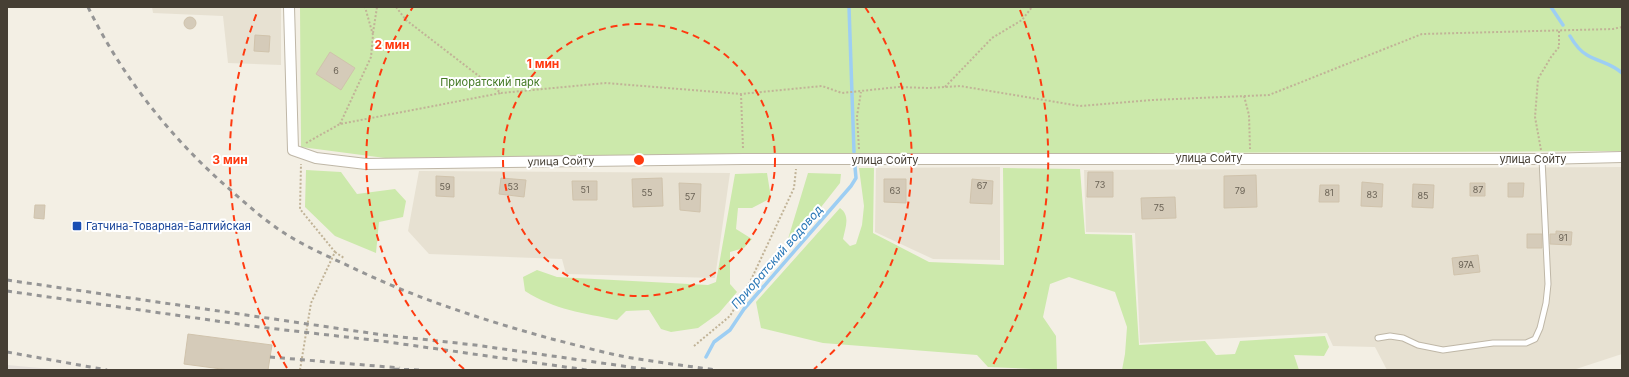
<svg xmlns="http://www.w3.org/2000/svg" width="1629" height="377" font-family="Inter,sans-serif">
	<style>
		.residential { fill: #e7e1d2 }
		.industrial { fill: #e5e0da }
		.green { fill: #cce9ab }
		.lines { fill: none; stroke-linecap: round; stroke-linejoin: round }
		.stream { stroke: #9dcef3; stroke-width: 3.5 }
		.building { fill: #d5cbb9; stroke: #d0c3ac }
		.lane-casing { stroke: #bfb7a7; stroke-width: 7 }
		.street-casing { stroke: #bfb7a7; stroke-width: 12 }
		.path { stroke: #c1b397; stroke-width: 2; stroke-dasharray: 2 2; stroke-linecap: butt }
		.lane { stroke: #fff; stroke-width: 5 }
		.street { stroke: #fff; stroke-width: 10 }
		.rail { stroke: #959595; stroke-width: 3; stroke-dasharray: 5 5; stroke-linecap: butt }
		.ring { fill: none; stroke: #ff3a10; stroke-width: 2; stroke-dasharray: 7 5 }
		.transit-dot { fill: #1a4fb4; stroke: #fff; stroke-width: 1.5 }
		.labels { text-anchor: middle; stroke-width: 4; stroke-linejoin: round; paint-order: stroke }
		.number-label { font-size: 9px; fill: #6a6255 }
		.park-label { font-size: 11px; fill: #437925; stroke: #fff }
		.street-label { font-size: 11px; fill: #463f34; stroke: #fff }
		.transit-label { font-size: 11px; fill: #164399; stroke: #fff; text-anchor: start }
		.water-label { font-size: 12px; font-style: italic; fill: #2977b6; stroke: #fff }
		.centre { fill: #ff3a10; stroke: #fff; stroke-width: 2 }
		.ring-label { font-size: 12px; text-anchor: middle; font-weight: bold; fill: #ff3a10; stroke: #fff; stroke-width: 4; stroke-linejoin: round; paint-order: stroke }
	</style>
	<rect width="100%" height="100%" fill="#f3efe4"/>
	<!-- residential -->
	<path class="residential" d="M152,7H281V65L228,63L223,16L153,13Z
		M1000,167V260L933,259L875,232L876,168Z
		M1622,167V354L1573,370H1387L1375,347L1333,346L1327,333L1140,343L1135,233L1086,232L1084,170Z
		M419,171L730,173L715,278L566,274L562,259L429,254L408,231Z"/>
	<!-- industrial -->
	<path class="industrial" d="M7,365L62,370H7Z"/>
	<!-- green -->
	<path class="green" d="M300,7H1622V151L889,154L385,158L301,147Z
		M859,168H874L873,233L929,262L1004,265L1003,168L1080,169L1085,234L1132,235L1139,345L1205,341L1216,355L1235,354L1240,341L1325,336L1329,347L1324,356L1294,355L1299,370H1122L1125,354L1127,327L1115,292L1069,277L1050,284L1043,317L1056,336L1057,370L988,367L977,355L823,343L761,328L756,302L840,208C851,216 845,228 843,239L850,246L856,244L862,225L864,206Z
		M306,170L341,172L357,194L395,189L406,201L403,217L379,222L376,253L335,236L305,207Z
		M767,173L771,198L752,208H738L736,229L752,239L744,248L730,252V284L737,292L719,313L698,328L671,332L661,329L649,310L626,311L617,320C583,313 555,310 525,291L523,277L537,270L557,277L708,285L716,282L735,174Z
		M808,173L841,174L840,183L789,248L788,239Z"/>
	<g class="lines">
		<!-- stream -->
		<path class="stream" d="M849,7L854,152
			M1551,7L1563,25
			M1570,36C1574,43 1580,51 1587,55C1599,62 1611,63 1622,73
			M706,357L714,342L730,330L744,309L851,186L856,178L855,167"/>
	</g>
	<!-- building -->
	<path class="building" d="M184 23a6 6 0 1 1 12 0a6 6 0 1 1-12 0Z
		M255,35L270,36L269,52L254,51Z
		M330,52L355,68L341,90L316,74Z
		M1088,172H1113V197H1087Z
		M1256,175L1257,207L1224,208V176Z
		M436,176L454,177V197L436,196Z
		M501,178L526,180L524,197L499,194Z
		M662,178L663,206L633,207L632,179Z
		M884,179H906V203L884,202Z
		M972,179L993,181L992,204L970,203Z
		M572,181H597V200H573Z
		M1362,182L1383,184L1382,207L1361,206Z
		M679,183L701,184L700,212L680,210Z
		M1470,183H1485V196H1470Z
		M1508,183H1524L1523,197H1508Z
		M1413,184L1434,185L1433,208L1412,207Z
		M1320,185H1339V202H1319Z
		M1175,197L1176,218L1142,219L1141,198Z
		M35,205H45L44,219L34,218Z
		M1556,231L1572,232L1571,245L1550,244V234H1556Z
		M1527,234H1542V248H1527Z
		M1478,255L1480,272L1454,275L1452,258Z
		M188,334L272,345L268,370H229L184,364Z"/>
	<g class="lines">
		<defs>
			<path id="lane" d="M1378,338L1390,336L1403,338L1418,345L1443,350L1493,343H1526L1535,339L1540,328L1546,303L1548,284L1542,159"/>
			<path id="street" d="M289,7L293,150L316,158L366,164L743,159H1542L1622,157"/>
		</defs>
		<!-- lane casing -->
		<use href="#lane" class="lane-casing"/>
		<!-- street casing -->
		<use href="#street" class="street-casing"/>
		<!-- path -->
		<path class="path" d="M396,7L406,20L501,93L606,83L741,94L822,86L842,93L898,87L929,88L960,86L1080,106L1152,100L1269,95L1422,34L1613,29L1622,27
			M373,33L377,7
			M945,87L992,38L1022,20L1032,7
			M741,94L743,148
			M1244,96L1249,115L1250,149
			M340,124L371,57L373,35L365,7
			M306,143L340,124L501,93
			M859,149L857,116L861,92
			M1541,150L1535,117L1538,79L1551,57L1559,47V31
			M335,252L344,258
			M694,346L730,316L750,282L794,188L796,169
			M300,370L311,303L335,252L300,209L301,164"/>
		<!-- lane -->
		<use href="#lane" class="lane"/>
		<!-- street -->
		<use href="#street" class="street"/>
		<!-- rail -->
		<path class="rail" d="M88,7C121,75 170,137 227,187C242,200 257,214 274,226C297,243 325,255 351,267C415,298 483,320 552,339C576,345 601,352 626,357C656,362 686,366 717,370
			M7,280L383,335L475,345L651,370
			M7,291L259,327L381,341L587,370
			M7,352L107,370
			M270,357L400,368
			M394,369L419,370"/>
	</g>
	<!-- distance rings -->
	<g class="ring">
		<circle cx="639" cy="160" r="136"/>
		<path d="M464 369A273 273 0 0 1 413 7M865 7A273 273 0 0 1 814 369"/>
		<path d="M287 368A409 409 0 0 1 258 10M1020 10A409 409 0 0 1 991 368"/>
	</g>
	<!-- markers -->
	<rect class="transit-dot" x="72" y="221" width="10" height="10" rx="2"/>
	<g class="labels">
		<!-- number labels -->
		<g class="number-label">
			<text x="336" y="74">6</text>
			<text x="1100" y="188">73</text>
			<text x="982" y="189">67</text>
			<text x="445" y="190">59</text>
			<text x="513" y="190">53</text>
			<text x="585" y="193">51</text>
			<text x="1478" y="193">87</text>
			<text x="895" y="194">63</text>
			<text x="1240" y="194">79</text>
			<text x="647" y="196">55</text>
			<text x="1329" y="196">81</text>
			<text x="1372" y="198">83</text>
			<text x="1423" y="199">85</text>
			<text x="690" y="200">57</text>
			<text x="1159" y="211">75</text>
			<text x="1563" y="241">91</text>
			<text x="1466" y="268">97А</text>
		</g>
		<!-- park labels -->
		<g class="park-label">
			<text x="490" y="86">Приоратский парк</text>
		</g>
		<!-- street labels -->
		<g class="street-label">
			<text x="1209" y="162">улица Сойту</text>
			<text x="1533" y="163">улица Сойту</text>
			<text x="885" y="164">улица Сойту</text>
			<text transform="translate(561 161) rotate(-1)" y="4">улица Сойту</text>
		</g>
		<!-- transit labels -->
		<g class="transit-label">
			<text x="86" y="230">Гатчина-Товарная-Балтийская</text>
		</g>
		<!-- water labels -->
		<g class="water-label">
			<text transform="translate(777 257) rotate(-49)" y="4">Приоратский водовод</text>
		</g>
	</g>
	<circle cx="639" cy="160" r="6" class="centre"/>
	<g class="ring-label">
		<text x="392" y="49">2 мин</text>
		<text x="543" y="68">1 мин</text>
		<text x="230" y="164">3 мин</text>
	</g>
	<!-- border -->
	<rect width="1629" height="377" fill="none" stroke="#463f34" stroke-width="16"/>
</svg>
